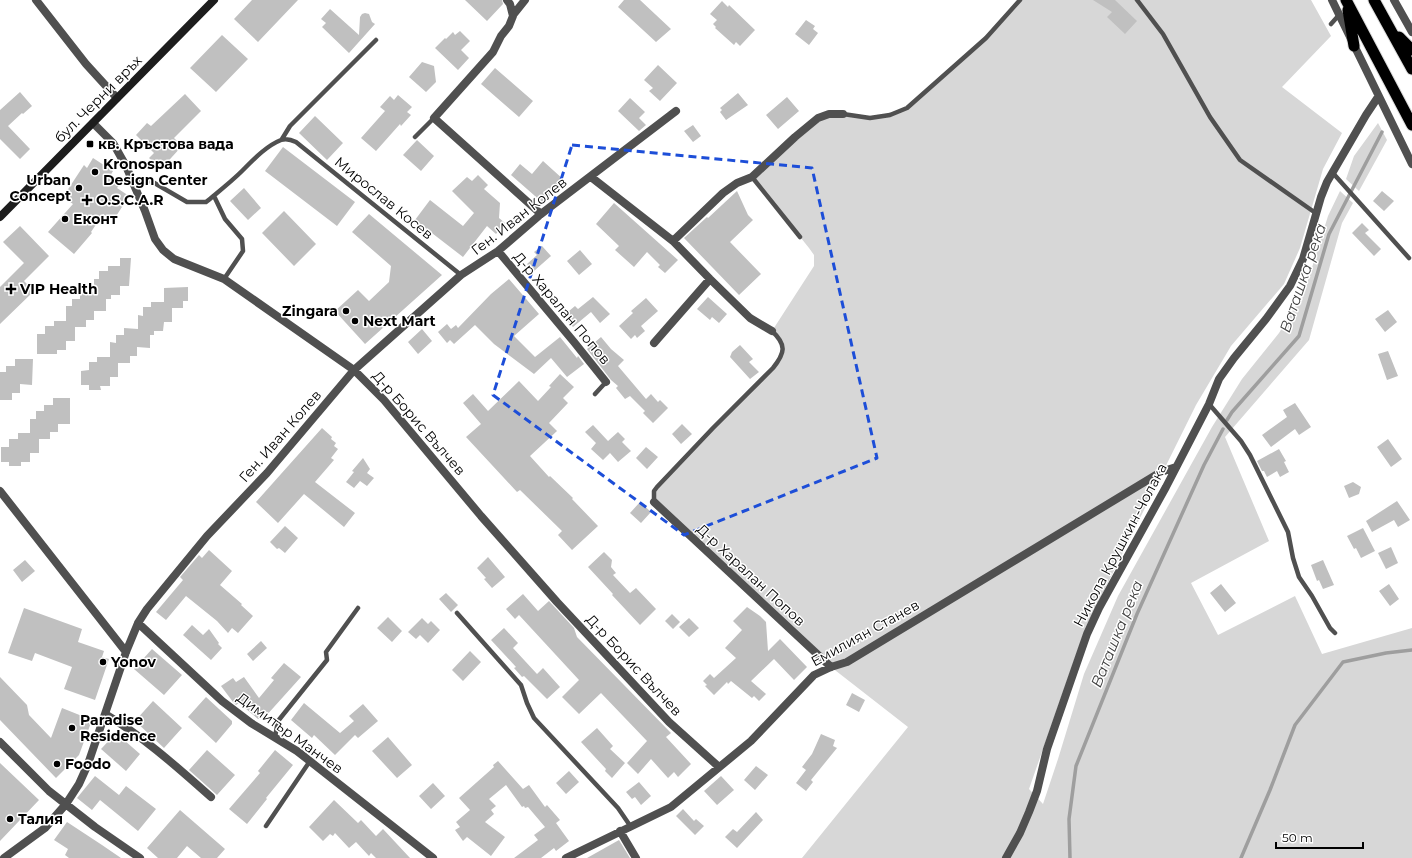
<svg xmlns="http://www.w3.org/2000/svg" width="1412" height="858" font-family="Montserrat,sans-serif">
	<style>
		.green { fill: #d7d7d7 }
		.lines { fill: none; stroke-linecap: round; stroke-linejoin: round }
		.stream { stroke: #9e9e9e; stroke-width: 3.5 }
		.building { fill: #c0c0c0 }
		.trunk-casing { stroke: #dbdbdb; stroke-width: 13 }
		.service { stroke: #505050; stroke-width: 4.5 }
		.minor { stroke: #505050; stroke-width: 8 }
		.secondary { stroke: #1d1d1d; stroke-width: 8 }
		.trunk { stroke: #000; stroke-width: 11 }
		.marked { fill: none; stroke: #1d4ed8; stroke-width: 3; stroke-dasharray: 8 5; stroke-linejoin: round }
		.poi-dot { fill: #000; stroke: #fff; stroke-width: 1.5 }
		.labels { text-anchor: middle; stroke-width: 3; stroke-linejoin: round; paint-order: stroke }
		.street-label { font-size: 14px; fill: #000; stroke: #fff }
		.poi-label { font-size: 14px; font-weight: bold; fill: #000; stroke: #fff; text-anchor: start }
		.water-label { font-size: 15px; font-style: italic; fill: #3f3f3f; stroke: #fff }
	</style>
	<rect width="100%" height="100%" fill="#fff"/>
	<!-- green -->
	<path class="green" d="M1020,0H1311L1331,36L1282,87L1342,133L1323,169L1300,248L1284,284L1231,346L1196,405L1085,629L1029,789L1043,804L1058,759L1084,674L1118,596L1212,427L1242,379L1279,333L1305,290L1328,216L1340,191L1353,203L1342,223L1309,340L1225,437L1269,541L1191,583L1218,635L1295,596L1322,654L1412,628V858H802L908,727L831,667L654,502V491L773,368L783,347L772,331L814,266V255L809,248L752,177L829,114L870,118L907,108L986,38Z
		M1378,123L1387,140L1359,191L1346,179L1354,156Z"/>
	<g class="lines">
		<!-- stream -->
		<path class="stream" d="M1227,420L1232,412L1299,336L1329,234L1382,132
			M1070,858L1069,819L1076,766L1137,614L1204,465L1223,429
			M1241,858L1270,790L1295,725L1343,662L1386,653L1412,650"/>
	</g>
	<!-- building -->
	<path class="building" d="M252,0H298L258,42L234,19Z
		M465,0H502L503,4L487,21Z
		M624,0H640L671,29L656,42L618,7Z
		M1093,0H1115L1137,21L1125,34L1107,17L1112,12Z
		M722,1L728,7L729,5L755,30L740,46L736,42L734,45L715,28L716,27L713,24L717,20L710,14Z
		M330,9L359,35L360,17L362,14L365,13L369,14L372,22L375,24L349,53L322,27L326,23L321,19Z
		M806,20L815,26L813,29L818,33L809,45L795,34Z
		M460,31L470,41L461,50L469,58L458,70L435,48L445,38L446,39L453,32L455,35Z
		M222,35L248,59L216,92L190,68Z
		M422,62L434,66L436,82L426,92L409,77Z
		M658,65L677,83L660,101L649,91L653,88L644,80Z
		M495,68L533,101L519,117L481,84Z
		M20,92L32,106L23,114L22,113L8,126L30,149L20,159L0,139V110Z
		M738,93L748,105L726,120L720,112L722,110L720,108Z
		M185,94L201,111L174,138L182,146L161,169L149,158L154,153L136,135L147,123L151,126Z
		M398,95L412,107L407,112L411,115L401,126L400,124L376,151L361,138L385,111L380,107L390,96L394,100Z
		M787,97L799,111L778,129L766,115Z
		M630,98L645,112L639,118L646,125L639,131L618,111Z
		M315,116L343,143L327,160L299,133Z
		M693,125L701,136L693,142L684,131Z
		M417,140L434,156L421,171L403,155Z
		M283,147L355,202L337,226L265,171Z
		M93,158L113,171L110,176L121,183L117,188L129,196L113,221L103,214L91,232L92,233L74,254L48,232L73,204L63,197L84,165L87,168Z
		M543,161L564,180L543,203L511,175L520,164L532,174Z
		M478,175L488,185L484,189L500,203L499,218L505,223L496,234L487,226L463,257L415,220L430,200L463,226L474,213L452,191L467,177L472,181Z
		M244,188L261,208L248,220L230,201Z
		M737,191L748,215L753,220L730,242L761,274L739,295L684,238L707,217L708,218Z
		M1382,191L1394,201L1384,211L1373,201Z
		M614,203L678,260L665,273L658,267L660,265L647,252L634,267L615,250L619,246L596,224Z
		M284,211L316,244L294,266L262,233Z
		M369,214L442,275L365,344L335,311L358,290L369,301L389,282L391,266L352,232Z
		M1362,223L1369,230L1365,233L1381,249L1374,256L1352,233Z
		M20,226L49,256L24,281L34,291L0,324V287L24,263L3,242Z
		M542,246L551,256L534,271L527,264L537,255L534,252Z
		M580,250L592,264L579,275L567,261Z
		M120,258H131L129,286H120V295H111V299H106V311H94V320H86V327H75V341H66V350H57V354H37V334H45V326H54V321H66V306H72V299H80V292H94V279H99V271H108V266H120Z
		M509,279L539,314L514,336L535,357L560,337L577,358L578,356L584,364L567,377L551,358L534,374L494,344L475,325L454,344L450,340L447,343L438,332L447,324L451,329L456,325L458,328L491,294Z
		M188,287V301H183V308H172V322H164L163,331H154V335H150V348L137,347V356H130V363H118V377H110V386H100L101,390H89V385H81V371L89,370V362H97V357H110V342L116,343V335H124V328L138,329V315L143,316V307H151V302H164V288Z
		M593,297L610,314L600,323L591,312L573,327L563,316L575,306L578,309Z
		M708,297L727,314L719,323L712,317L710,320L697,309Z
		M646,298L658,311L641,326L645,331L637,338L635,335L631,339L619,326L633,313L631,311Z
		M1388,310L1397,322L1385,332L1375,319Z
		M422,329L432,341L418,354L408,342Z
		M601,337L611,349L624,360L618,366L646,399L651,394L658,402L660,400L668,408L653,423L643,413L645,411L630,396L625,399L616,388L618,386L611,380L587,349Z
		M740,345L753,359L749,362L759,372L750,379L730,357L732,352Z
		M1388,351L1398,376L1387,380L1378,354Z
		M15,359H33L32,385L20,384V393H12V400H0V372H6V366H15Z
		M560,374L574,387L563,398L568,403L549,423L557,431L530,456L549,477L550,476L573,498L572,499L598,526L572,550L558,535L562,531L520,490L517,492L466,437L481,424L463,403L473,394L488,411L519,381L538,401L551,387L549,386Z
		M53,398H70V424H58V432H50V439H39V453H30V462H21V466H9V462H1V447H9V439H18V433H30V419H36V411H44V405H53Z
		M1295,403L1311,427L1299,435L1295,429L1271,447L1262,435L1287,417L1283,410Z
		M682,424L692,434L681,444L672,434Z
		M593,425L608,441L618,432L625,439L622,442L631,451L618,462L610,453L603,460L591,449L596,443L585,432Z
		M322,428L332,437L331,439L336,443L334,446L338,449L331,458L334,460L315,482L355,513L344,527L304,494L278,523L256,502Z
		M1388,439L1402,459L1391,467L1377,447Z
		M646,447L658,457L647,469L636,458Z
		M1279,449L1286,461L1284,462L1289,472L1280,477L1277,471L1267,477L1264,471H1262L1257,461Z
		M363,458L370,469L367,473L374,478L367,486L360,481L354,488L346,482L354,472L352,471Z
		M1353,482L1361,487L1359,494L1349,498L1344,486Z
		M1397,501L1410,520L1398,527L1394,520L1372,532L1366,521Z
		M640,502L651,512L641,523L630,513Z
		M285,526L298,538L285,553L279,548L277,549L270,542Z
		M1363,528L1375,551L1361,558L1356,548L1354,549L1347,536Z
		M1391,547L1398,563L1386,569L1378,553Z
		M209,550L232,571L220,585L242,604L241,605L253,616L238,633L232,628L228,633L217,621L186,596L166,620L156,612L183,580L180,577L199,555L202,558Z
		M604,552L612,560L611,567L616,573L613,575L630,593L636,588L656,609L640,625L612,595L613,594L588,567Z
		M488,557L505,577L492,588L484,579L486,578L477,568Z
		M25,560L35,571L22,582L13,570Z
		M1323,560L1334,585L1323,589L1319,580L1317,581L1311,565Z
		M1221,584L1236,603L1225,612L1210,593Z
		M1389,584L1399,599L1390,606L1379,591Z
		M446,593L458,605L451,612L439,599Z
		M523,594L538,611L549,601L574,628L577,637L671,733L666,737L691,764L678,777L674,772L668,778L651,759L638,774L627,763L647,741L601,693L579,714L562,697L579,680L519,615L515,619L506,609Z
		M747,607L760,616L766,622L768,651L780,639L807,667L794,680L774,659L751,681L766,694L759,701L754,696L752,698L731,681L728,684L727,682L714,695L705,686L707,685L703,681L710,674L714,678L736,658L725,648L742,630L733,621Z
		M24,608L82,629L78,642L104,651L102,657L109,659L95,700L64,689L72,667L35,653L32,661L8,653Z
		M672,614L680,622L673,629L665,621Z
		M388,617L402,631L392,642L377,628Z
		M422,618L428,624L431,621L440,630L428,643L420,635L416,639L408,632Z
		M689,618L699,628L689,637L679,627Z
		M192,625L203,635L209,629L219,643L218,644L222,648L211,660L183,635Z
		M504,628L518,643L513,648L537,674L543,668L560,687L547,699L524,676L522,677L514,668L516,667L491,640Z
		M261,641L267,648L253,661L247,654Z
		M152,649L182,675L164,695L134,669Z
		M470,651L481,662L463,681L452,670Z
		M284,663L301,677L265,717L258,719L239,703L236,705L233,702L221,686L233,678L236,682L244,677L259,698L274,680L271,678Z
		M0,677L27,705L29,715L51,738L62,708L92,720L79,755L56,778L0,720Z
		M852,693L865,700L859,712L846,705Z
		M206,697L232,721V724L216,743L188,717Z
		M153,701L182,728L164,748L135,721Z
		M304,703L340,733L354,721L349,716L363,704L378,721L358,738L355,735L335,755L314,735L312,738L291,720Z
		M597,728L613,746L610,749L625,763L612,778L605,771L606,769L581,742Z
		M116,733L140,754L126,771L101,749Z
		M821,734L835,740L833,746L837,748L811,780L813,782L806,791L796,783L806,770L802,767L812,754Z
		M388,737L412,765L397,778L372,751Z
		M207,750L235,775L217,795L189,770Z
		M275,750L293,765L266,798L267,799L247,824L229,809L260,773L258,771Z
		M498,761L523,789L529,785L545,807L547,805L560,820L556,823L569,841L556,851L554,848L541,858H514L538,840L534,835L545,827L528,807L525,808L524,806L522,807L506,785L489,799L496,806L491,810L494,814L485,822L505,837L491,856L467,837L463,841L455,830L460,827L456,822L470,810L459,798L494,767L493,765Z
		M0,763L39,800L0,841Z
		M756,766L768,775L755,790L744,780Z
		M569,771L579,782L566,794L556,783Z
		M95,776L119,795L126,786L156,809L138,831L100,800L92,810L77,798Z
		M721,776L734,790L717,805L704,791Z
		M639,782L651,796L641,805L635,797L632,799L626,792Z
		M433,783L445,796L431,809L419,796Z
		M334,800L358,823L361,820L376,836L383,829L410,858H376L371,853L369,856L356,842L349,848L335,833L333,836L330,834L323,841L309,827Z
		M683,809L694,821L696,819L704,826L695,835L676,816Z
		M180,810L225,849L217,858H201L187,846L177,858H158L147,848Z
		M756,812L763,820L737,848L725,837L733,829L737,832Z
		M67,822L102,845L121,858H69L65,855L68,849L54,840Z
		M619,840L630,858H587Z"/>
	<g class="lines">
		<defs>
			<path id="trunk" d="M1346,0L1412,125
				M1374,0L1412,69
				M1348,10L1354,46
				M1399,37L1412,50"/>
		</defs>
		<!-- trunk casing -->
		<use href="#trunk" class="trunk-casing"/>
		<!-- service -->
		<path class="service" d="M1137,0L1163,34L1210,117L1240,160L1317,214
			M1331,24L1339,15
			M843,114L870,118L890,115L907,108L986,38L1020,0
			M415,137L434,118
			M282,139L290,126L376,40
			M1332,172L1409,258
			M752,177L800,237
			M133,182L151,181L187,202H206C218,192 231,182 242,171C253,160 266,146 281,140C286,138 292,140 296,142L461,275
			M214,196L225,219L242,239L243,251L224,279
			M595,394L606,382
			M1209,404L1241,441L1250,455L1288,532L1293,558L1299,577L1312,596L1330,628L1335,633
			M654,502V491L657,487L713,428L773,368C785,353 787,345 772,331
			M457,613L521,685L527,703L534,718L618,808L631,827
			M275,737L278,721L327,660L326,652L358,608
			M266,826L310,761"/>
		<!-- minor -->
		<path class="minor" d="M36,0L86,64L117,98
			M507,0L510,4L513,16L509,26L501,36L493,52L434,118L541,214
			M1332,0L1412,164
			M1394,0L1412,32
			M513,15L525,0
			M93,123L113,143L126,166L145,211L155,239L163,250L174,259L224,279L354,370L384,400L481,516L557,602L669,722L719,767
			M591,177L673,241L710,279L750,318L772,331
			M673,241L723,193L737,183L752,177L795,137L818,118L829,114H843
			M498,251L574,342L606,382
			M654,343L710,279
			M0,491L126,652
			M654,502L831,667
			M138,623L222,701L251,723L297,751L433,858
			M105,714C144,737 177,767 211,797
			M0,742L49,791L95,827L140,858
			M620,831L636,858
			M4,858L45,828L66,804L79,784L88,764L126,652L138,623L147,609L207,536L267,473L354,370L461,275L498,251L541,214L676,111
			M566,858L671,807L751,741L814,675L831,667L847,662L1161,472L1176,467
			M1006,858L1020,833L1029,812L1037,791L1047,749L1087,634L1099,608L1166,487L1209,404L1219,379L1234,358L1266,319L1290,286L1303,259L1321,197L1327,182L1366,115L1378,97"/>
		<!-- secondary -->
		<path class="secondary" d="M0,217L214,0"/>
		<!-- trunk -->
		<use href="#trunk" class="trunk"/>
	</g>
	<!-- marked area -->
	<path class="marked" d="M572,145L812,168L877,458L684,535L493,395Z"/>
	<!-- markers -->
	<g class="poi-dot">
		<rect x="86" y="140" width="8" height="8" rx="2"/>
		<circle cx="95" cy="172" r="4"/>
		<circle cx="79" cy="188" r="4"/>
		<path d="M85 194h4v4h4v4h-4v4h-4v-4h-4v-4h4z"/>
		<circle cx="65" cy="219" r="4"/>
		<path d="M9 283h4v4h4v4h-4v4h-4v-4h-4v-4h4z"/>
		<circle cx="346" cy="311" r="4"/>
		<circle cx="355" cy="321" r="4"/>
		<circle cx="103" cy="662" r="4"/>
		<circle cx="72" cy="728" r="4"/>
		<circle cx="57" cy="764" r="4"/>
		<circle cx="10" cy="819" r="4"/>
	</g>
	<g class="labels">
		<!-- street labels -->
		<g class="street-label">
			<text transform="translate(98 99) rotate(-45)" y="5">бул. Черни връх</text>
			<text transform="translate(384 198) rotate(39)" y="5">Мирослав Косев</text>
			<text transform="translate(519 216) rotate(-38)" y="5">Ген. Иван Колев</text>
			<text transform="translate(562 308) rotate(50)" y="5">Д-р Харалан Попов</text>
			<text transform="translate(419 423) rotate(49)" y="5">Д-р Борис Вълчев</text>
			<text transform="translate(280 436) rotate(-49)" y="5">Ген. Иван Колев</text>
			<text transform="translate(1120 545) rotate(-62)" y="5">Никола Крушкин-Чолака</text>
			<text transform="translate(751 575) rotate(43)" y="5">Д-р Харалан Попов</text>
			<text transform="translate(865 633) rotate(-29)" y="5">Емилиян Станев</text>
			<text transform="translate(634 665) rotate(47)" y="5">Д-р Борис Вълчев</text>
			<text transform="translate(290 733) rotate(36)" y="5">Димитър Манчев</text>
		</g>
		<!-- poi labels -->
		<g class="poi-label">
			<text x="98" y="149">кв. Кръстова вада</text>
			<text x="103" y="169">Kronospan<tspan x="103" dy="16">Design Center</tspan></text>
			<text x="71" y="185" text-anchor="end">Urban<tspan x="71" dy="16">Concept</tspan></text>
			<text x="96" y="205">O.S.C.A.R</text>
			<text x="73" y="224">Еконт</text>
			<text x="20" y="294">VIP Health</text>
			<text x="338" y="316" text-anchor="end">Zingara</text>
			<text x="363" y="326">Next Mart</text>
			<text x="111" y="667">Yonov</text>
			<text x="80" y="725">Paradise<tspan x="80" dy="16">Residence</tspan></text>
			<text x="65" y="769">Foodo</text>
			<text x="18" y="824">Талия</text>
		</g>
		<!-- water labels -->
		<g class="water-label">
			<text transform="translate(1303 278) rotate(-71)" y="5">Ваташка река</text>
			<text transform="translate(1117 634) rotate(-68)" y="5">Ваташка река</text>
		</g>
	</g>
	<!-- scale -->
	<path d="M1276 842v6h87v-6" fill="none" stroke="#000000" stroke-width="2"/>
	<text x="1282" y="842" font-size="12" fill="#000000" stroke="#ffffff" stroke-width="3" paint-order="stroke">50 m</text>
</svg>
